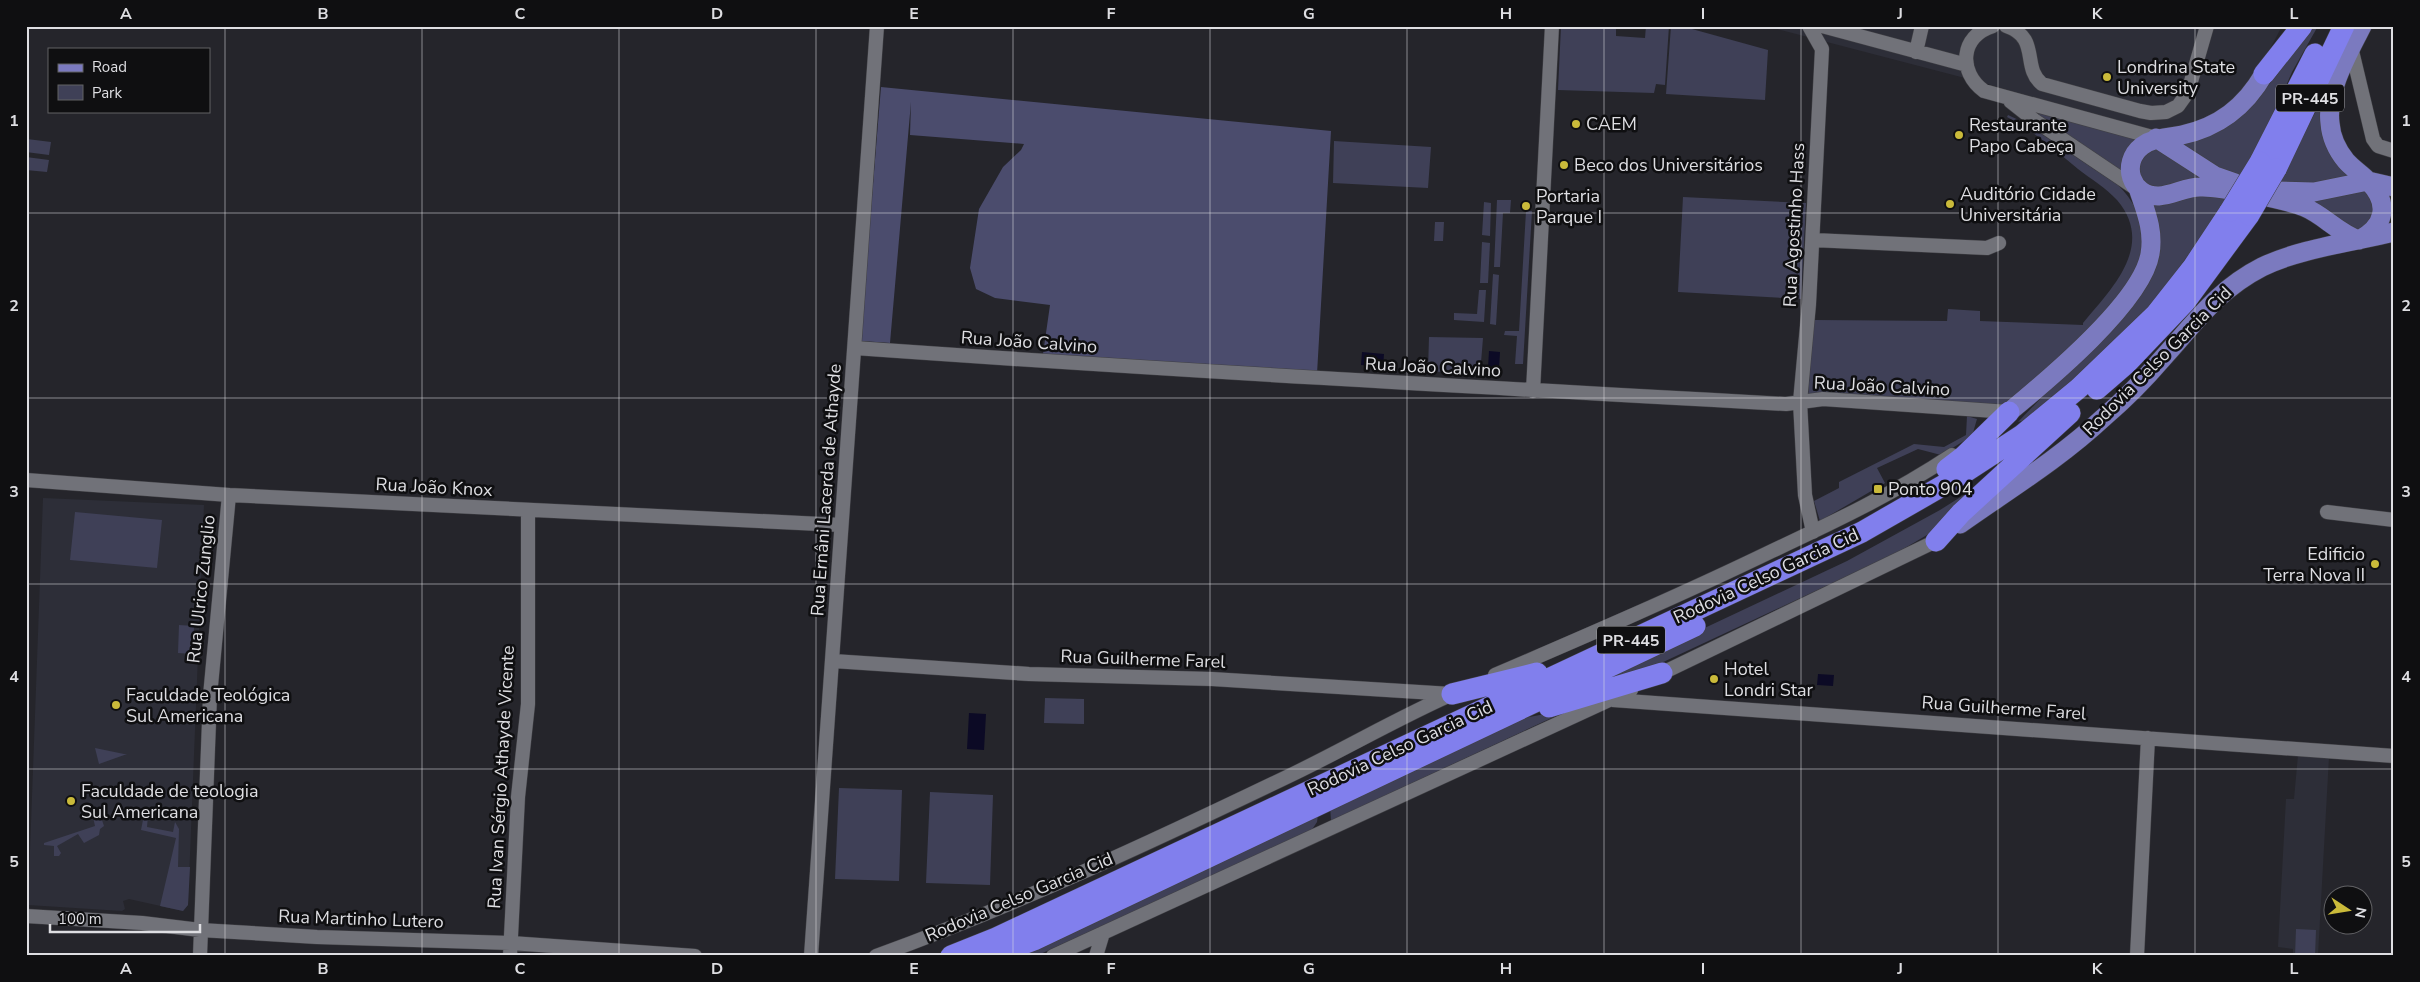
<svg xmlns="http://www.w3.org/2000/svg" width="2420" height="982" font-family="'Nunito Sans',sans-serif">
	<style>
		.built { fill: #2d2e38 }
		.green { fill: #3f4057 }
		.forest { fill: #4b4c6d }
		.water { fill: #0c0a25 }
		.lines { fill: none; stroke-linecap: round; stroke-linejoin: round }
		.minor-casing { stroke: #404045; stroke-width: 15 }
		.major-casing { stroke: #404045; stroke-width: 20 }
		.highway-casing { stroke: #404045; stroke-width: 22 }
		.minor { stroke: #717279; stroke-width: 14 }
		.major { stroke: #7b7abf; stroke-width: 19 }
		.highway { stroke: #817fed; stroke-width: 21 }
		.highway-bridge-casing { stroke: #404045; stroke-width: 22; stroke-linecap: butt }
		.highway-bridge { stroke: #817fed; stroke-width: 21 }
		.grid { fill: none; stroke: #dedee2; stroke-width: 1; stroke-opacity: 0.55 }
		.poi-dot { fill: #caba3a; stroke: #0f0f11; stroke-width: 2 }
		.labels { text-anchor: middle; stroke-width: 5; stroke-linejoin: round; paint-order: stroke }
		.shield { fill: #0f0f11; stroke: #a0a0a3; stroke-width: 1 }
		.shield-label { font-size: 16px; font-weight: bold; fill: #dedee2 }
		.poi-label { font-size: 18px; fill: #dedee2; stroke: #0f0f11; text-anchor: start }
		.street-label { font-size: 18px; fill: #dedee2; stroke: #0f0f11 }
		.neatline { fill: none; stroke: #dedee2; stroke-width: 2 }
		.grid-label { font-size: 16px; text-anchor: middle; font-weight: bold; fill: #dedee2 }
	</style>
	<rect width="100%" height="100%" fill="#25252b"/>
	<!-- built -->
	<path class="built" d="M1766,26H2282L2259,70L2242,93L2206,120L2162,130L2139,128L1984,83Z
		M43,498L204,505L188,905L183,911L129,899L123,901L125,909L122,911L28,905Z
		M2298,755L2329,757L2318,956H2293V949L2278,947L2286,799H2294Z"/>
	<!-- green -->
	<path class="green" d="M1561,26H1616V36L1645,38L1646,26H1669L1665,85L1656,84L1654,93L1558,90Z
		M1671,26H1681L1768,50L1765,100L1666,94Z
		M2308,26H2318L2292,72L2269,125L2239,178L2225,175L2178,141L2260,95L2277,75Z
		M2322,99L2350,179L2277,187Z
		M2031,110L2137,138L2126,176Z
		M2008,115L2025,123L2118,185C2133,200 2143,218 2144,239C2148,286 2040,376 2006,408L1808,395L1814,320L1947,321L1948,309L1980,311V321L2083,325V323C2111,289 2156,246 2117,200C2106,188 2091,179 2078,169C2056,151 2033,130 2007,117Z
		M27,139L51,142L49,155L26,152Z
		M1334,141L1431,147L1428,188L1333,183Z
		M2156,147L2212,179L2156,191L2137,175L2142,153Z
		M26,157L49,160L47,172L26,170Z
		M2360,189L2368,193L2376,215L2358,232L2311,205L2315,197Z
		M2186,195L2228,197C2189,256 2148,314 2096,363C2074,384 2048,401 2025,420L2018,422L2118,318L2139,292L2148,202Z
		M1683,197L1806,203L1801,299L1678,292Z
		M1497,200H1511L1510,213H1503L1500,267H1494Z
		M1484,202L1491,203L1490,236L1482,235Z
		M1526,211H1532L1523,364H1515L1517,336L1504,335L1505,331H1519Z
		M1435,222H1444L1443,241H1434Z
		M1482,242L1490,243L1488,283H1480Z
		M1493,274L1499,275L1496,325L1490,324Z
		M1479,290H1486L1484,322L1454,320V313L1477,314Z
		M1429,337L1483,338L1480,375L1428,371Z
		M1967,416L1977,419L1972,436L1941,455L1918,449L1877,468L1885,483L1820,521L1814,501L1839,488V482L1914,444L1944,447L1966,435Z
		M1978,486L1937,529L1895,554L1629,678L1541,705L1847,561L1940,510Z
		M75,512L162,520L157,568L70,560Z
		M179,625L194,626L193,654L178,653Z
		M1045,698L1084,699V724L1044,723Z
		M1545,714H1560L1331,821L1330,805L1519,719Z
		M95,748L124,754H127L99,764Z
		M839,788L902,790L899,881L835,879Z
		M930,792L993,795L990,885L926,883Z
		M100,814L104,826L100,829L99,835L84,843L78,834L57,846L61,853L59,856H54V846L44,845V843L95,826L93,817Z
		M144,815L148,816L147,827L173,832L175,822L179,829L178,867H190L188,905L183,911L160,906L176,838L141,830Z
		M1318,815L1317,822L1311,831L1036,956H1001Z
		M2296,929L2316,930L2315,956H2295Z"/>
	<!-- forest -->
	<path class="forest" d="M881,87L1331,131L1317,374L1043,354L1050,305L995,298L976,289L970,268L979,209L1003,167L1021,150L1024,144L910,135L911,102L890,343L860,341Z"/>
	<!-- water -->
	<path class="water" d="M1489,351L1500,352L1499,369L1488,368Z
		M1362,352L1384,354L1383,367L1361,365Z
		M1818,674L1834,675L1833,686L1817,685Z
		M969,713L986,714L984,750L967,749Z"/>
	<g class="lines">
		<defs>
			<path id="minor" d="M1809,26L1822,49L1809,304L1800,402L1805,495L1813,532
				M1822,26L1967,65
				M1993,26C1960,36 1958,72 1984,91L2156,138
				M2006,26C2041,38 2021,67 2042,84L2140,111L2151,113L2166,112L2178,106L2188,92L2207,26
				M2351,47L2373,139L2378,146L2394,151
				M1916,52L1922,26
				M2010,101L2034,120L2138,190
				M1813,240L1987,248L1999,243
				M855,348C1165,370 1475,387 1786,404L1823,399L2009,412
				M1533,391L1552,26
				M26,480L229,495L841,525
				M2327,512L2394,520
				M833,661L1029,674L1212,679L1451,694
				M1495,675C1588,635 1681,595 1772,551C1834,522 1895,493 1952,455
				M1654,677L1936,541
				M1613,700L2394,756
				M26,916L142,923L200,930L317,937L511,943L695,956
				M200,956L210,696L229,495
				M510,956L518,797L528,704V511
				M811,956L877,26
				M876,956C1017,905 1158,839 1293,774C1349,747 1403,715 1459,691
				M1053,956L1631,690
				M1096,956L1103,933
				M2137,956L2148,738"/>
			<path id="major" d="M2264,74C2245,107 2219,127 2182,135C2167,138 2155,137 2142,146C2120,163 2131,197 2159,196C2173,195 2186,187 2200,187C2219,186 2286,200 2304,207C2324,215 2338,233 2359,240C2385,226 2390,204 2369,182C2362,174 2353,169 2346,161C2337,150 2331,137 2330,123C2326,91 2348,54 2362,26
				M2156,138L2215,176L2235,183
				M2277,191L2314,192L2368,181L2394,187
				M2009,412C2048,380 2142,302 2150,254C2154,231 2146,212 2139,191
				M1960,524C2008,490 2059,459 2103,418C2124,400 2144,380 2162,359C2195,323 2217,290 2262,267C2298,249 2353,242 2394,232"/>
			<path id="highway" d="M2264,74L2302,26
				M2260,162L2315,54
				M2276,169L2344,26
				M2097,389L2127,363L2185,302L2249,215
				M1947,469L1964,456L2009,412
				M1936,541L1961,513L2070,413
				M1452,694L1537,673
				M1549,707L1662,673
				M951,956L996,938L1862,532L1956,478L2022,435L2079,388L2156,314L2193,267L2230,211
				M992,956L1034,940L1695,626"/>
		</defs>
		<!-- minor casing -->
		<use href="#minor" class="minor-casing"/>
		<!-- major casing -->
		<use href="#major" class="major-casing"/>
		<!-- highway casing -->
		<use href="#highway" class="highway-casing"/>
		<!-- minor -->
		<use href="#minor" class="minor"/>
		<!-- major -->
		<use href="#major" class="major"/>
		<!-- highway -->
		<use href="#highway" class="highway"/>
		<defs>
			<path id="highway-bridge" d="M2230,211L2260,162
				M2249,215L2276,169"/>
		</defs>
		<!-- highway-bridge casing -->
		<use href="#highway-bridge" class="highway-bridge-casing"/>
		<!-- highway-bridge -->
		<use href="#highway-bridge" class="highway-bridge"/>
	</g>
	<!-- grid -->
	<path class="grid" d="M225,26V956M422,26V956M619,26V956M816,26V956M1013,26V956M1210,26V956M1407,26V956M1604,26V956M1801,26V956M1998,26V956M2195,26V956M26,213H2394M26,398H2394M26,584H2394M26,769H2394"/>
	<!-- markers -->
	<g class="poi-dot">
		<circle cx="2107" cy="77" r="5"/>
		<circle cx="1576" cy="124" r="5"/>
		<circle cx="1959" cy="135" r="5"/>
		<circle cx="1564" cy="165" r="5"/>
		<circle cx="1950" cy="204" r="5"/>
		<circle cx="1526" cy="206" r="5"/>
		<rect x="1873" y="484" width="10" height="10" rx="2.5"/>
		<circle cx="2375" cy="564" r="5"/>
		<circle cx="1714" cy="679" r="5"/>
		<circle cx="116" cy="705" r="5"/>
		<circle cx="71" cy="801" r="5"/>
	</g>
	<g class="labels">
		<!-- shield labels -->
		<g class="shield">
			<rect x="2276" y="84.5" width="68" height="27" rx="4"/>
			<rect x="1597" y="626.5" width="68" height="27" rx="4"/>
		</g>
		<g class="shield-label">
			<text x="2310" y="104">PR-445</text>
			<text x="1631" y="646">PR-445</text>
		</g>
		<!-- poi labels -->
		<g class="poi-label">
			<text x="2117" y="73">Londrina State<tspan x="2117" dy="21">University</tspan></text>
			<text x="1586" y="130">CAEM</text>
			<text x="1969" y="131">Restaurante<tspan x="1969" dy="21">Papo Cabeça</tspan></text>
			<text x="1574" y="171">Beco dos Universitários</text>
			<text x="1960" y="200">Auditório Cidade<tspan x="1960" dy="21">Universitária</tspan></text>
			<text x="1536" y="202">Portaria<tspan x="1536" dy="21">Parque I</tspan></text>
			<text x="1888" y="495">Ponto 904</text>
			<text x="2365" y="560" text-anchor="end">Edificio<tspan x="2365" dy="21">Terra Nova II</tspan></text>
			<text x="1724" y="675">Hotel<tspan x="1724" dy="21">Londri Star</tspan></text>
			<text x="126" y="701">Faculdade Teológica<tspan x="126" dy="21">Sul Americana</tspan></text>
			<text x="81" y="797">Faculdade de teologia<tspan x="81" dy="21">Sul Americana</tspan></text>
		</g>
		<!-- street labels -->
		<g class="street-label">
			<text transform="translate(1794 225) rotate(-87)" y="6">Rua Agostinho Hass</text>
			<text transform="translate(1029 342) rotate(4)" y="6">Rua João Calvino</text>
			<text transform="translate(2157 361) rotate(-45)" y="6">Rodovia Celso Garcia Cid</text>
			<text transform="translate(1433 367) rotate(3)" y="6">Rua João Calvino</text>
			<text transform="translate(1882 386) rotate(3)" y="6">Rua João Calvino</text>
			<text transform="translate(434 487) rotate(3)" y="6">Rua João Knox</text>
			<text transform="translate(826 490) rotate(-86)" y="6">Rua Ernâni Lacerda de Athayde</text>
			<text transform="translate(1766 576) rotate(-25)" y="6">Rodovia Celso Garcia Cid</text>
			<text transform="translate(201 589) rotate(-84)" y="6">Rua Ulrico Zunglio</text>
			<text transform="translate(1143 659) rotate(2)" y="6">Rua Guilherme Farel</text>
			<text transform="translate(2004 708) rotate(4)" y="6">Rua Guilherme Farel</text>
			<text transform="translate(1400 748) rotate(-25)" y="6">Rodovia Celso Garcia Cid</text>
			<text transform="translate(501 777) rotate(-87)" y="6">Rua Ivan Sérgio Athayde Vicente</text>
			<text transform="translate(1019 897) rotate(-23)" y="6">Rodovia Celso Garcia Cid</text>
			<text transform="translate(361 919) rotate(2)" y="6">Rua Martinho Lutero</text>
		</g>
	</g>
	<!-- border -->
	<rect width="2420" height="982" fill="none" stroke="#0f0f11" stroke-width="55"/>
	<!-- legend -->
	<rect x="48" y="48" width="162" height="65" fill="#0f0f11" stroke="#626265"/>
	<rect x="58" y="64" width="25" height="8" fill="#7b7abf" stroke="#626265"/>
	<text x="92" y="72" font-size="15" fill="#dedee2">Road</text>
	<rect x="58" y="85" width="25" height="15" fill="#3f4057" stroke="#626265"/>
	<text x="92" y="98" font-size="15" fill="#dedee2">Park</text>
	<!-- north arrow -->
	<g transform="translate(2348 910) rotate(102)"><circle r="24" fill="#0f0f11" stroke="#626265"/>
	<path d="M0-4L9 19L0 12L-9 19Z" fill="#caba3a"/>
	<text y="-8" font-size="14" font-weight="bold" text-anchor="middle" fill="#dedee2">N</text>
	</g>
	<!-- scale -->
	<path d="M50 924v8h150v-8" fill="none" stroke="#dedee2" stroke-width="2.5"/>
	<text x="58" y="924" font-size="15" fill="#dedee2" stroke="#0f0f11" stroke-width="4" paint-order="stroke">100 m</text>
	<rect x="28" y="28" width="2364" height="926" class="neatline"/>
	<g class="grid-label">
		<text x="126" y="19">A</text>
		<text x="323" y="19">B</text>
		<text x="520" y="19">C</text>
		<text x="717" y="19">D</text>
		<text x="914" y="19">E</text>
		<text x="1111" y="19">F</text>
		<text x="1309" y="19">G</text>
		<text x="1506" y="19">H</text>
		<text x="1703" y="19">I</text>
		<text x="1900" y="19">J</text>
		<text x="2097" y="19">K</text>
		<text x="2294" y="19">L</text>
		<text x="14" y="126">1</text>
		<text x="2406" y="126">1</text>
		<text x="14" y="311">2</text>
		<text x="2406" y="311">2</text>
		<text x="14" y="497">3</text>
		<text x="2406" y="497">3</text>
		<text x="14" y="682">4</text>
		<text x="2406" y="682">4</text>
		<text x="14" y="867">5</text>
		<text x="2406" y="867">5</text>
		<text x="126" y="974">A</text>
		<text x="323" y="974">B</text>
		<text x="520" y="974">C</text>
		<text x="717" y="974">D</text>
		<text x="914" y="974">E</text>
		<text x="1111" y="974">F</text>
		<text x="1309" y="974">G</text>
		<text x="1506" y="974">H</text>
		<text x="1703" y="974">I</text>
		<text x="1900" y="974">J</text>
		<text x="2097" y="974">K</text>
		<text x="2294" y="974">L</text>
	</g>
</svg>
